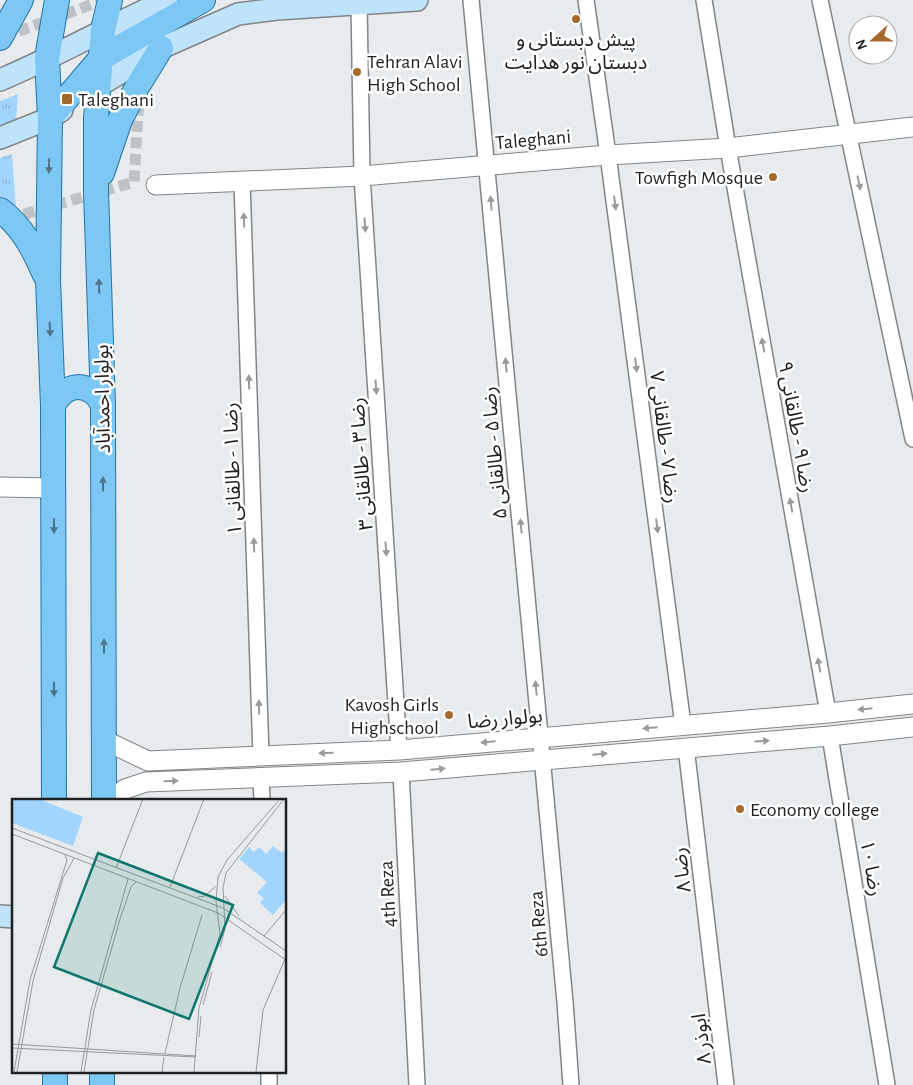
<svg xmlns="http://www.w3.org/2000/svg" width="913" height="1085" font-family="'Alegreya Sans','Noto Sans Arabic',sans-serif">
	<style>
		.grass { fill: url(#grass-tufts) }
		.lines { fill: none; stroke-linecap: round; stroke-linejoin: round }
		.pedestrian-tunnel { stroke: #bfc2c4; stroke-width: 11; stroke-dasharray: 11 5.5; stroke-linecap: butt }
		.minor-casing { stroke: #828587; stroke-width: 18 }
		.tertiary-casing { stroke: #828587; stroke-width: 21 }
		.secondary-casing { stroke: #828587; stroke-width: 24 }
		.primary-casing { stroke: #2374a7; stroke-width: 26 }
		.minor { stroke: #fff; stroke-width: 15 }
		.tertiary { stroke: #fff; stroke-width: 19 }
		.secondary { stroke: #bee3fa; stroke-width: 21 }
		.primary { stroke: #7dc7f5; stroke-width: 24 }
		.oneway { fill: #4e738a }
		.oneway2 { fill: #9a9a9b }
		.poi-dot { fill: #a5692c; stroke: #fff; stroke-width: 2 }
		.labels { text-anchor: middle; stroke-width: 5; stroke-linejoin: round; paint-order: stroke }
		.poi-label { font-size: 20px; fill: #1e1f20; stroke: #fff; text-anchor: start }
		.street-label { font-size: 20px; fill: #1e1f20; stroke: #fff }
		.inset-road { fill: none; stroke: #97999b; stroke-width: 1 }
		.view { fill: #0f766e; fill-opacity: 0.15; stroke: #0f766e; stroke-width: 2.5 }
		.inset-edge { fill: none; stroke: #1e1f20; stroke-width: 2.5 }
	</style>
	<defs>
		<pattern id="grass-tufts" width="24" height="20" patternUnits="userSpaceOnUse" patternTransform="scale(1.25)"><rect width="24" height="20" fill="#a2d5fe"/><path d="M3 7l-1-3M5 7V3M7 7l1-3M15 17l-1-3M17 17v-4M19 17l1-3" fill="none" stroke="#8bb6d9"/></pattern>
	</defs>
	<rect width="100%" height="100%" fill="#e7ebed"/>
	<!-- grass -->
	<path class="grass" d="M18,94L16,121L0,128V101Z
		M12,154L16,208L0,196V158Z"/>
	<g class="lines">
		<!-- pedestrian-tunnel -->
		<path class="pedestrian-tunnel" d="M3,37L104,0
			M8,219L134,182L139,97"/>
		<defs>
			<path id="minor" d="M471,0L565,1002L571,1085
				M586,0L608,155L683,725
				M704,0L728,148L828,713
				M820,0L913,439
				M359,4L362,176L399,750
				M242,182L261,756
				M830,736L887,1085
				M686,747L726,1085
				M401,772L417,1085
				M261,778L262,800
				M269,1071V1085"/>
			<path id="tertiary" d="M156,185L362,176L608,155L728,148L913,127
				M0,487L53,488
				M104,740L148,761L399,750L828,713L913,704
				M109,800L125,789L146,782L401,772L830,736L913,727"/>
			<path id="secondary" d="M0,80C57,56 111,25 167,0
				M87,93L161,48L238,14L277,9L417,0
				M0,138L50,118L62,110
				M0,916L14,917"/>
			<path id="primary" d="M0,38L21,0
				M50,118L101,58L203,0
				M102,173L120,120L137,87L161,48
				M0,210C23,227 34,250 45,275
				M53,406C65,381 91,381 103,405
				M54,800L53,406L48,280L50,118L47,58L57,0
				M104,800L103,405L96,191V118L103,30L110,0
				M55,1071V1085
				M102,1085V1071"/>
		</defs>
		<!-- minor casing -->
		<use href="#minor" class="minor-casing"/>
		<!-- tertiary casing -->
		<use href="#tertiary" class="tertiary-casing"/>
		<!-- secondary casing -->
		<use href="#secondary" class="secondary-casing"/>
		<!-- primary casing -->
		<use href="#primary" class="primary-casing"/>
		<!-- minor -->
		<use href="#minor" class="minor"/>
		<!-- tertiary -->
		<use href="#tertiary" class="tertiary"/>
		<!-- secondary -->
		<use href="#secondary" class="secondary"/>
		<!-- primary -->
		<use href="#primary" class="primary"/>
	</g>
	<!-- one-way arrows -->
	<defs><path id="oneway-solid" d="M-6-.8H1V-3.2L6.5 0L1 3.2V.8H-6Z" transform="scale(1.25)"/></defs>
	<g class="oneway">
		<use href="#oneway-solid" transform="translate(49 166) rotate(91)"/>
		<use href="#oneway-solid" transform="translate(99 286) rotate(-92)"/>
		<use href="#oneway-solid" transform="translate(50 329) rotate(87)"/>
		<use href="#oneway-solid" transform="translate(103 484) rotate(-90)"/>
		<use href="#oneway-solid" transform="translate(54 526) rotate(90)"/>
		<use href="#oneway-solid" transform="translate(104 646) rotate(-90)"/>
		<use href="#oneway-solid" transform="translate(54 689) rotate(90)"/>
	</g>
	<g class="oneway2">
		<use href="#oneway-solid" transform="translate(859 183) rotate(78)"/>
		<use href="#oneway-solid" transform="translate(491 203) rotate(-95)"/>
		<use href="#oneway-solid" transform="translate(615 203) rotate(83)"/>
		<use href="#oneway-solid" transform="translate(244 220) rotate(-92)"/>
		<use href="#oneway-solid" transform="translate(365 225) rotate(86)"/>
		<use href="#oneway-solid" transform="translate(763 345) rotate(-100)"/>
		<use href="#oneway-solid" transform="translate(506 365) rotate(-95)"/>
		<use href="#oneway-solid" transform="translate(636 365) rotate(83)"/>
		<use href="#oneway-solid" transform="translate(249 382) rotate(-92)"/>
		<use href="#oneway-solid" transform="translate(376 387) rotate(86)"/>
		<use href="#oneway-solid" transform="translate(791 505) rotate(-100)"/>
		<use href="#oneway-solid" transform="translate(521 526) rotate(-95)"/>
		<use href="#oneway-solid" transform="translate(657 526) rotate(83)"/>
		<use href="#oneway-solid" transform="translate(254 545) rotate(-92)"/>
		<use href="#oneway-solid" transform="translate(386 549) rotate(86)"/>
		<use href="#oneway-solid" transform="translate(819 665) rotate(-100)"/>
		<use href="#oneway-solid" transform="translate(536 688) rotate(-95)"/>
		<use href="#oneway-solid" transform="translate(259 707) rotate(-92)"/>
		<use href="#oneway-solid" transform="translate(865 709) rotate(174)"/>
		<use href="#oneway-solid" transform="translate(650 728) rotate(175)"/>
		<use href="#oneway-solid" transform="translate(762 741) rotate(-4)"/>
		<use href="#oneway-solid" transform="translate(488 742) rotate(175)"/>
		<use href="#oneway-solid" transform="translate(326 753) rotate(178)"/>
		<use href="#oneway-solid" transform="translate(600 754) rotate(-5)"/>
		<use href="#oneway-solid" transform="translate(438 769) rotate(-5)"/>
		<use href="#oneway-solid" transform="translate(171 781) rotate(-2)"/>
	</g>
	<!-- markers -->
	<g class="poi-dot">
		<circle cx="576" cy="19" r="5"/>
		<circle cx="357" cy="72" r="5"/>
		<rect x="61" y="93" width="12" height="12" rx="2.5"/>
		<circle cx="773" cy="177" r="5"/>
		<circle cx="449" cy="715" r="5"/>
		<circle cx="740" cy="809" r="5"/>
	</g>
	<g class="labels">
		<!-- poi labels -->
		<g class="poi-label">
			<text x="576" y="46" text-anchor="middle">پیش دبستانی و<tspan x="576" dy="23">دبستان نور هدایت</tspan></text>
			<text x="367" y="68">Tehran Alavi<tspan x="367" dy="23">High School</tspan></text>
			<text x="78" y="106">Taleghani</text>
			<text x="763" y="184" text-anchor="end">Towfigh Mosque</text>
			<text x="439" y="711" text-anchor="end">Kavosh Girls<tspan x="439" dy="23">Highschool</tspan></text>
			<text x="750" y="816">Economy college</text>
		</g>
		<!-- street labels -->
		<g class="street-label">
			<text transform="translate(533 139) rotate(-5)" y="7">Taleghani</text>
			<text transform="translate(102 399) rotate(-91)" y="7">بولوار احمدآباد</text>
			<text transform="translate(797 427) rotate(80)" y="7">رضا ۹ - طالقانی ۹</text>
			<text transform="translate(665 437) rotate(83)" y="7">رضا ۷ - طالقانی ۷</text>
			<text transform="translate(494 453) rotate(-95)" y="7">رضا ۵ - طالقانی ۵</text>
			<text transform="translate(361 464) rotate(-94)" y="7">رضا ۳ - طالقانی ۳</text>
			<text transform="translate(232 469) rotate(-92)" y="7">رضا ۱ - طالقانی ۱</text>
			<text transform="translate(505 718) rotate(-5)" y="7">بولوار رضا</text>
			<text transform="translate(872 868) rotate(80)" y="7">رضا ۱۰</text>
			<text transform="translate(681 870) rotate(-97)" y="7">رضا ۸</text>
			<text transform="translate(387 894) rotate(-93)" y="7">4th Reza</text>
			<text transform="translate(538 924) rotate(-95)" y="7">6th Reza</text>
			<text transform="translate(701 1039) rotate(-97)" y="7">ابوذر ۸</text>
		</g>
	</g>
	<!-- overview -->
	<g transform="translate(12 799)">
		<rect width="274" height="274" fill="#e7ebed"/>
		<path d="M0,0H27L71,18L61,47L0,24ZM261,47L269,53L274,52V101L261,116L248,104L252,99L245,94L255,83L227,60L237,48L242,53L247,48L254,55Z" fill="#a2d5fe"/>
		<path class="inset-road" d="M0,29L211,109L274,152M0,35L206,114L274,161M104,69L131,0M158,88L192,0M213,97L227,117M186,98L193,97L204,87M252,137L274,111M208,148L213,130L211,89L214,74L272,0M191,206L200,173M187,238L189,217M0,245L184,257M0,249L184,258M153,254L168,189L190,116M2,273L18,181L55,61L53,56M5,273L21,182L51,79L62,59M69,273L79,211L116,80M72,273L82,211L108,120L119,88L124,83M150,273L152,258M182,273L187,209L208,135L204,102L206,78L215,61L268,0M244,273L251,211L273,160"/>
		<path class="view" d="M86,54L221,106L177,220L42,168Z"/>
		<rect width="274" height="274" class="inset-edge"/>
	</g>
	<!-- north arrow -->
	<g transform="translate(873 40) rotate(249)"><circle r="24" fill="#ffffff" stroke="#a5a5a6"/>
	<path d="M0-4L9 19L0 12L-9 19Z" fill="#a5692c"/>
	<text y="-8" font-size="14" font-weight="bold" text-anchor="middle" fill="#1e1f20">N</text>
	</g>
</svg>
